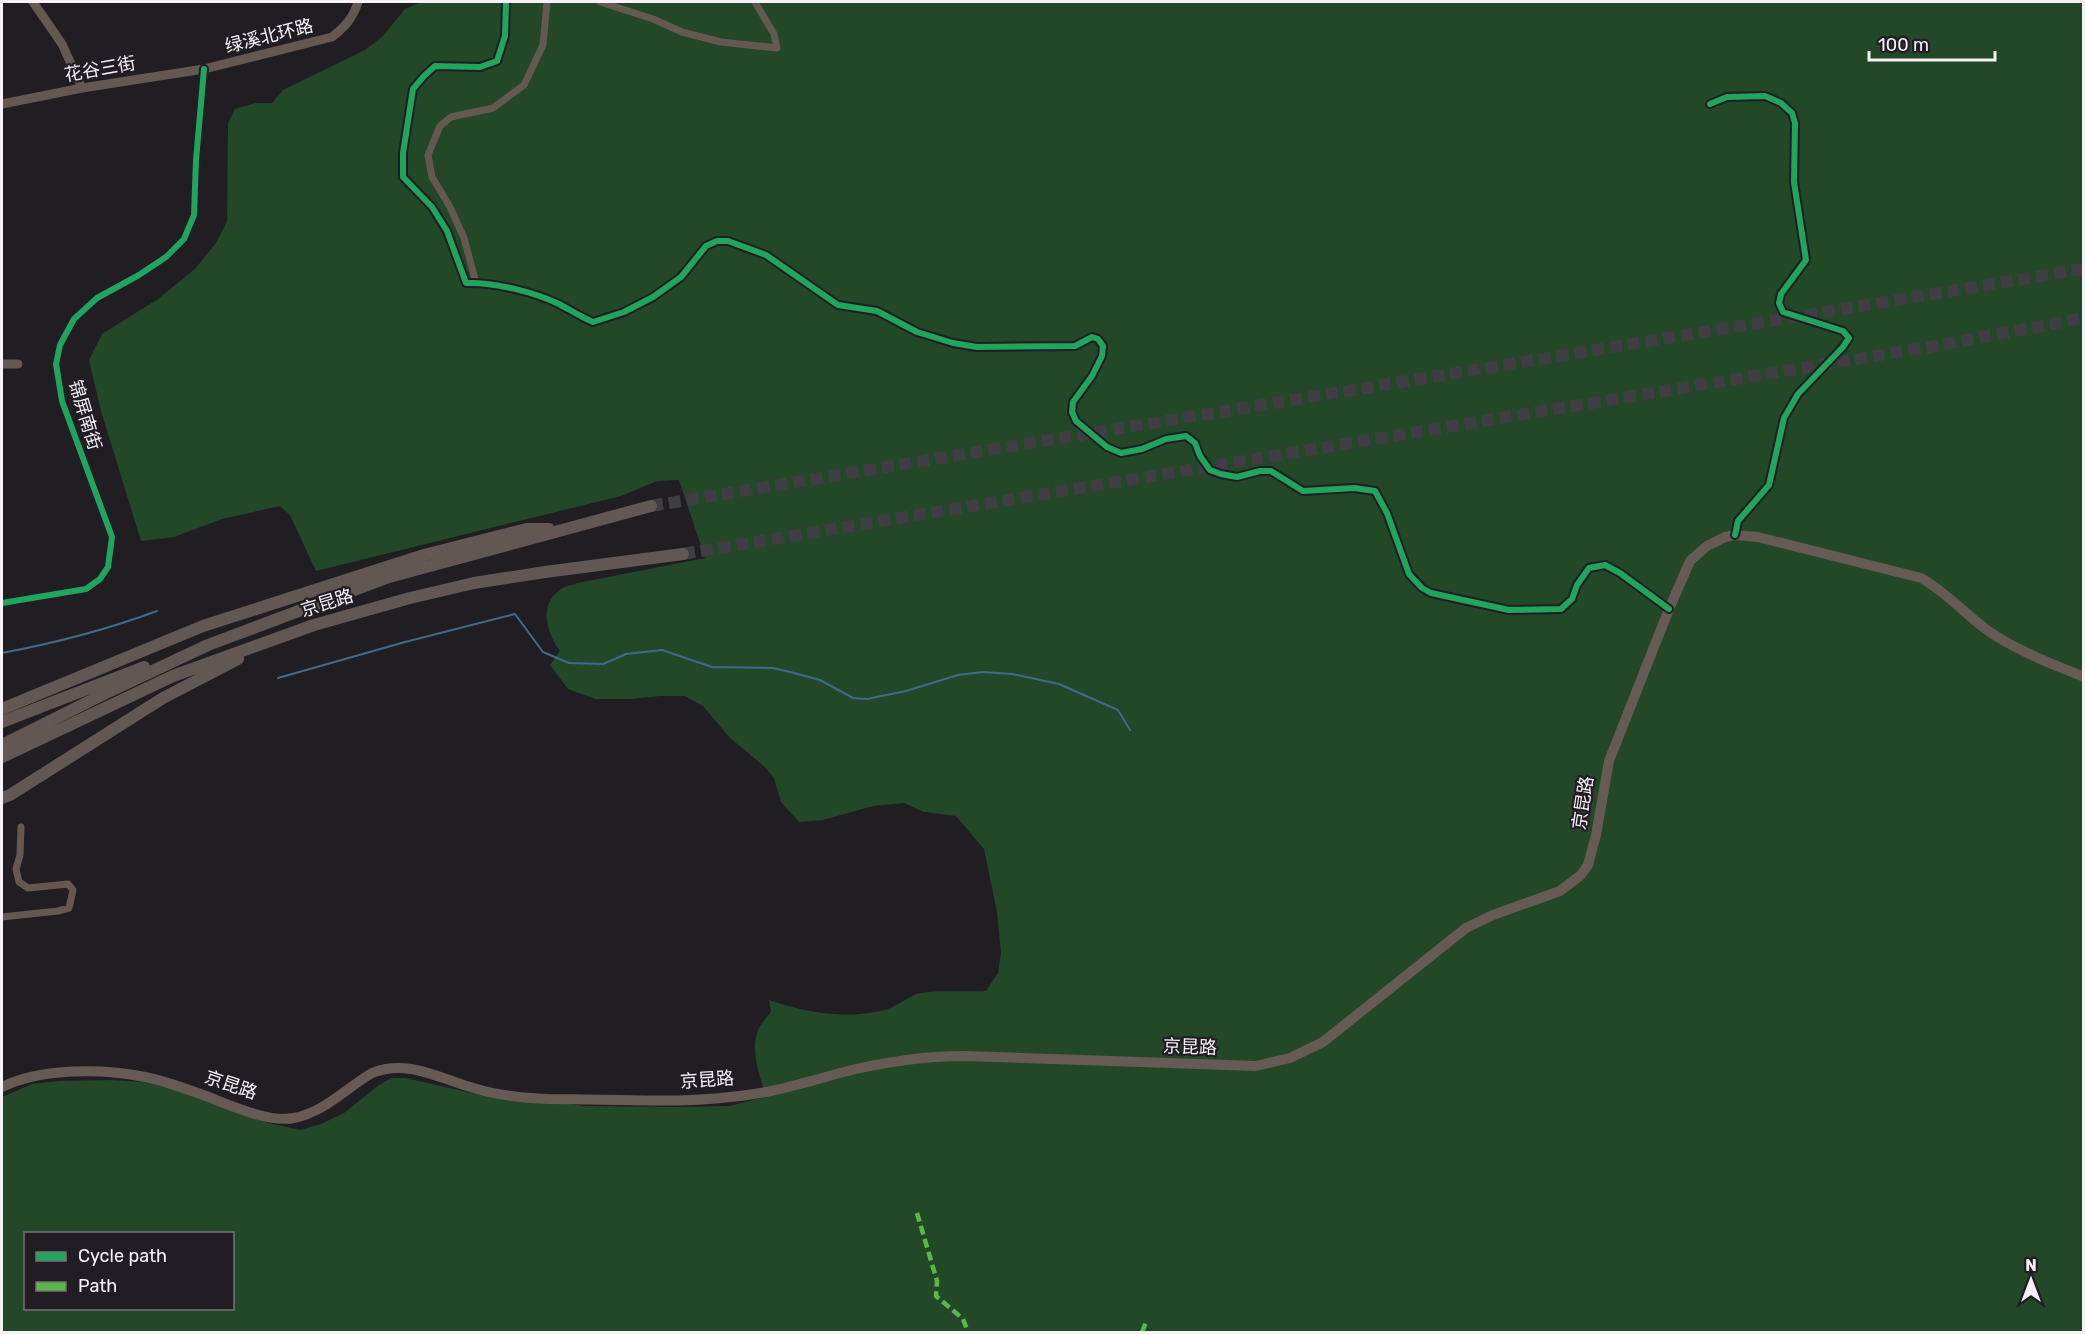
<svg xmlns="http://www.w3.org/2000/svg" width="2085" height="1334" font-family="Rubik,'Noto Sans SC',sans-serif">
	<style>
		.forest { fill: #224828; fill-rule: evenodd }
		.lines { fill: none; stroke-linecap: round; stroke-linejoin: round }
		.stream { stroke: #3f6a8d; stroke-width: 2 }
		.trunk-tunnel { stroke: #413e43; stroke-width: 12; stroke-dasharray: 12 6; stroke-linecap: butt }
		.minor { stroke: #645851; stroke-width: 7 }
		.tertiary { stroke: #645851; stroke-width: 9 }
		.secondary { stroke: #675a54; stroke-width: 10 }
		.trunk { stroke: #635753; stroke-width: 12 }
		.quiet { stroke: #58b947; stroke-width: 4.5; stroke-dasharray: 9 4.5; stroke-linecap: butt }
		.cycleway-casing { stroke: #221d24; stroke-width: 10 }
		.cycleway { stroke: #20a55d; stroke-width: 6 }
		.labels { text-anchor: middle; stroke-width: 4.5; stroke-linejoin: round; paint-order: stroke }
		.street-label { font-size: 18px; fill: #f6f2f8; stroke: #221d24 }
	</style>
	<rect width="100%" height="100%" fill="#211e23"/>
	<!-- forest -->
	<path class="forest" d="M421,2H2083V1332H2V1097L32,1084L59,1081L108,1080L143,1082L175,1089L226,1105L268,1123L300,1130L321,1124L344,1113L379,1085L391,1078H406L476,1094L587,1106L682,1107L729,1106L766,1097C760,1076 749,1049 759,1028C762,1022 767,1017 771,1012L769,1000C805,1013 850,1020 888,1009C899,1005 910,995 921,993C942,990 965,992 986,991L998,973L1001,953L997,912L984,849L956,816L924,812L904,803L873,806L823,820L799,822L781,802L774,778L765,767L730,738L703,706L685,696H660L631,699H595L568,689L550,665L560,651C547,634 538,605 560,590C565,586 572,585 578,583L705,558L679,480L657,481L621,496L316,571L290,515L280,506L222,519L174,537L141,541L101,411L89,360L102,334L158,299L195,269L216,243L227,222L228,123L235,109L256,103H272L283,90L365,50L383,36L405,9ZM26,1234H232V1308H26Z"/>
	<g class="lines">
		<!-- stream -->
		<path class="stream" d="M2,653C55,643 106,630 157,611
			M278,678L405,642L515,614L543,652L569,663L603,664L626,654L662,650L712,667L773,668L794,673L820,680L853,698L867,699L906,691L958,675L983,672L1012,674L1059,684L1118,710L1130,730"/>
		<!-- trunk-tunnel -->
		<path class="trunk-tunnel" d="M651,506L2084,269
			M683,554L1935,346L2084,318"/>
		<!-- minor -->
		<path class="minor" d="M506,2L505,36L497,61L480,67L435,66L424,76L413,89L403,153V177L432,207L447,231L466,283C494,282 534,292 559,304C570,310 581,317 593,322L624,312L653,297L681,277L706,246L717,241H728L766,255L838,305L877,311L917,332L953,343L977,347L1075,346L1092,337L1098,339L1103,346L1102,356L1092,376L1073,402L1072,412L1076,421L1107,447L1121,453L1142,449L1166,439L1186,436L1195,443L1200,456L1210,470L1221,474L1237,477L1260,471H1271L1303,491L1354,488L1375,491L1387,513L1409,574L1422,588L1431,593L1509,610L1561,609L1572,599L1577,585L1589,568L1605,565L1620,573L1669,609
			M600,2L653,19L682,32L721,42L777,48L774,34L755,2
			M1710,104L1727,97L1765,96L1781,103L1792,113L1795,123L1794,182L1806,260L1781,294L1779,303L1783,312L1843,331L1849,338L1843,347L1798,394L1784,418L1769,485L1738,521L1735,535
			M476,283L464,238L450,207L432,177L428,155L440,126L451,117L493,108L524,85L543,45L547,2
			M2,917L58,911L69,908L73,890L68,884L28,888L19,882L16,869L20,855L21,827"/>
		<!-- tertiary -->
		<path class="tertiary" d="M33,2L62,44L82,88
			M2,104L82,88L204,69L332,37C345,27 353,18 358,2
			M2,364H18
			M2,603L86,589L100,579L108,567L112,537L62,401L56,364L60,345L74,319L97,298L139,275L166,257L184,239L194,215L196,160L204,69"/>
		<!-- secondary -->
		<path class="secondary" d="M2,1087C41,1068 102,1068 145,1077C166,1081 186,1089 206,1096C230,1105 268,1123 294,1118C325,1112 346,1088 372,1073C408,1058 442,1080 477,1089C501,1096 525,1098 549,1099C617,1099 687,1105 754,1094C789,1089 822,1077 856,1069C892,1061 927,1056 964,1056L1256,1066L1290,1058L1323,1042L1466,928L1493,915L1560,891L1581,875L1588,865L1596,835L1609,761L1669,609L1690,561L1707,546L1725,537L1735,535L1758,537L1921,578C1946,592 1964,613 1987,630C2017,651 2050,663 2084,677"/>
		<!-- trunk -->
		<path class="trunk" d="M2,709L203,626L424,555L527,529H549
			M2,722L144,667
			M2,745L110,691L208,645L389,577L651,506
			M2,757L173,676L314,625L410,598L474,583L545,572L683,554
			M2,798L10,795L163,698L238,659"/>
		<!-- quiet -->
		<path class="quiet" d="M917,1213L937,1281L936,1296L963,1319L968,1332
			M1142,1332L1147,1320"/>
		<defs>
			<path id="cycleway" d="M506,2L505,36L497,61L480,67L435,66L424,76L413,89L403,153V177L432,207L447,231L466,283C494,282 534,292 559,304C570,310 581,317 593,322L624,312L653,297L681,277L706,246L717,241H728L766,255L838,305L877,311L917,332L953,343L977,347L1075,346L1092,337L1098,339L1103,346L1102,356L1092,376L1073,402L1072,412L1076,421L1107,447L1121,453L1142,449L1166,439L1186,436L1195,443L1200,456L1210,470L1221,474L1237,477L1260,471H1271L1303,491L1354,488L1375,491L1387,513L1409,574L1422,588L1431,593L1509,610L1561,609L1572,599L1577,585L1589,568L1605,565L1620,573L1669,609
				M1710,104L1727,97L1765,96L1781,103L1792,113L1795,123L1794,182L1806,260L1781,294L1779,303L1783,312L1843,331L1849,338L1843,347L1798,394L1784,418L1769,485L1738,521L1735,535
				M2,603L86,589L100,579L108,567L112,537L62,401L56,364L60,345L74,319L97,298L139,275L166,257L184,239L194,215L196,160L204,69"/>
		</defs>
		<!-- cycleway casing -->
		<use href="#cycleway" class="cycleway-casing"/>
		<!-- cycleway -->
		<use href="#cycleway" class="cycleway"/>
	</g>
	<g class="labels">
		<!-- street labels -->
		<g class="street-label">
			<text transform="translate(269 36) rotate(-14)" y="6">绿溪北环路</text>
			<text transform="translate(100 69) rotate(-10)" y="6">花谷三街</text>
			<text transform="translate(85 415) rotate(73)" y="6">锦屏南街</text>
			<text transform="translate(327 603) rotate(-17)" y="6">京昆路</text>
			<text transform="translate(1583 803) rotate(-81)" y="6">京昆路</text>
			<text transform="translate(1190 1047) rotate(2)" y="6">京昆路</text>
			<text transform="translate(707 1080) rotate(-4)" y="6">京昆路</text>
			<text transform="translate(231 1085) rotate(19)" y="6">京昆路</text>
		</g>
	</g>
	<!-- border -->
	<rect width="2085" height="1334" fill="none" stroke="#f6f2f8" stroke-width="6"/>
	<!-- legend -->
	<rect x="24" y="1232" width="210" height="78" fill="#221d24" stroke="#777279" stroke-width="1.5"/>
	<rect x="36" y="1252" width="30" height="9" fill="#20a55d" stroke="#777279" stroke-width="1.5"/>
	<text x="78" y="1262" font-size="18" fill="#f6f2f8">Cycle path</text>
	<rect x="36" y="1282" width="30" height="9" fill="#58b947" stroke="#777279" stroke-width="1.5"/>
	<text x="78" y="1292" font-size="18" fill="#f6f2f8">Path</text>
	<!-- north arrow -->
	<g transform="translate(2031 1280)" stroke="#221d24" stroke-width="4.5" paint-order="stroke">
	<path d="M0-4.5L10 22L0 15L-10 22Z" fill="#f6f2f8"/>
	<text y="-9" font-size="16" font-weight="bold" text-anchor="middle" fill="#f6f2f8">N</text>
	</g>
	<!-- scale -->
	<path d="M1869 51v9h126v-9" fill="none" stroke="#f6f2f8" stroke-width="3"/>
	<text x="1878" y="51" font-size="18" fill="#f6f2f8" stroke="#221d24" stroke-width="4.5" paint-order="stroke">100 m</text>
</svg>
